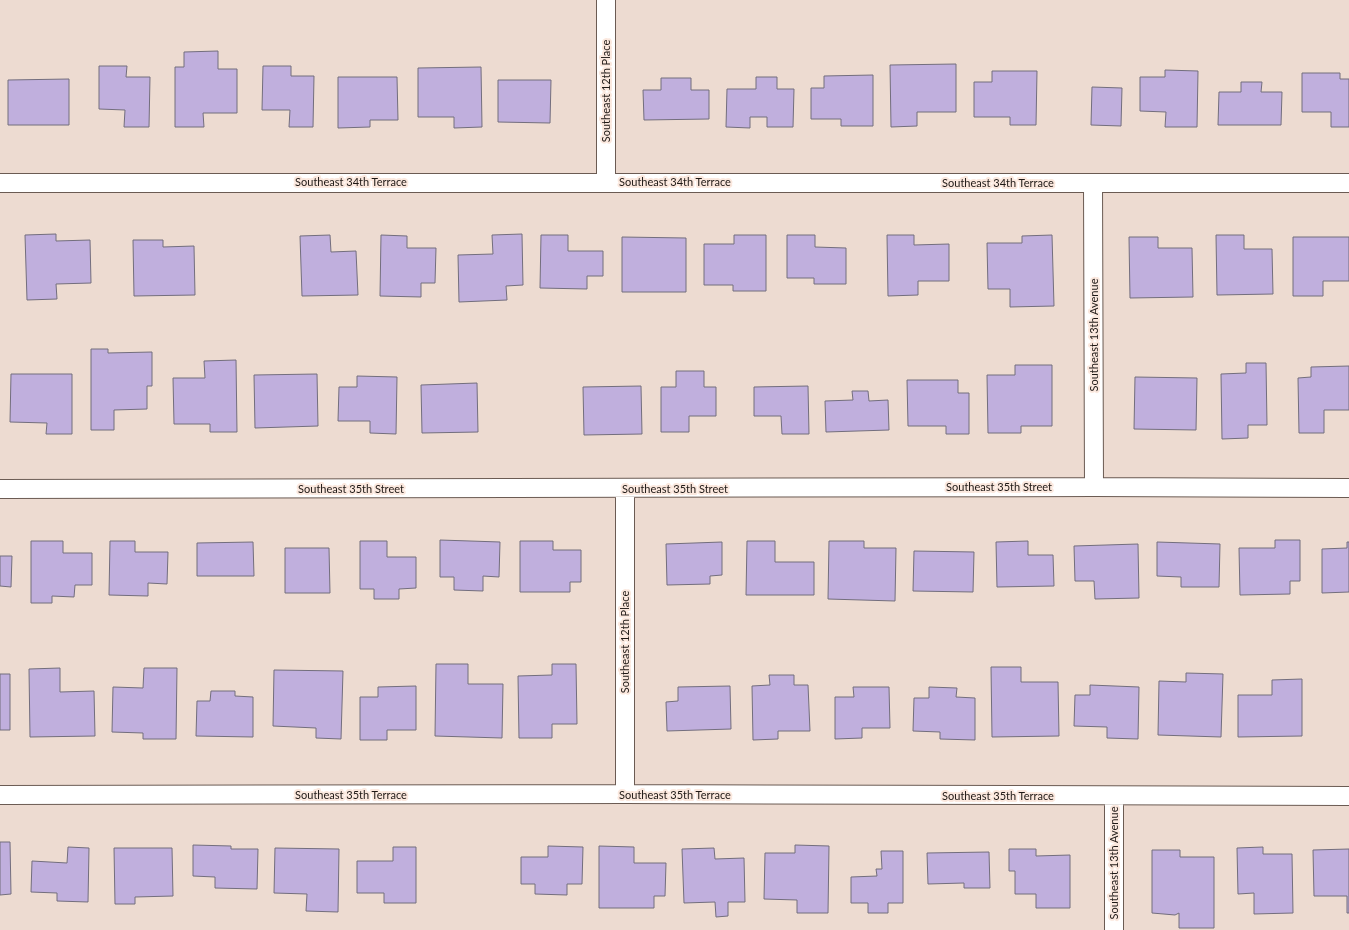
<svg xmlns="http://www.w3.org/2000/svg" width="1349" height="930" font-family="Lato,sans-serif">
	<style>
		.building { fill: #c0afdd; stroke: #736e7d }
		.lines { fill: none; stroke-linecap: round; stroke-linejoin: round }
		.minor-casing { stroke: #6b5b53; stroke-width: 20 }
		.minor { stroke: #fff; stroke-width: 18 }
		.labels { text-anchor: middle; stroke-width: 4; stroke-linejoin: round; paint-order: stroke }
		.street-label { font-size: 11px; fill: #1e1815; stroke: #fbe8de }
	</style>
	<rect width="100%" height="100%" fill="#eddbd1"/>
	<!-- building -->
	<path class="building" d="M218,51V69H237V113H203L204,127H175V67H184V52Z
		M956,64V112H917V126L891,127L890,65Z
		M99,66H127L126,77H150L149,127H124L125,110L99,109Z
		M263,66H291V76H314L313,127H289L290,110H262Z
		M481,67L482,127L454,128V117H418V68Z
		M1165,70L1198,71L1197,127H1165L1166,112L1140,111V77H1165Z
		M992,71H1037L1036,125H1010V117H974V82H992Z
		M1302,73H1340V79H1349V127H1331V112H1302Z
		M873,75V126H841V119H811V88H824V76Z
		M338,77H397L398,120H370V127L338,128Z
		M756,77H777V89H794L793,127H767V117H750V128L726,127L727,89H756Z
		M661,78H691V90H709V119L644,120L643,90H661Z
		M69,79V125H8V80Z
		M498,80H551L550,123L498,122Z
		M1241,82H1262L1261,92H1282L1281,125H1218L1219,92H1241Z
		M1092,87L1122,88L1121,126L1091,125Z
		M56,234V241L90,240L91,283L56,284L57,299L27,300L25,235Z
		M522,234L523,285L506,286L507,300L459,302L458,255L493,254L492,235Z
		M330,235L331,252L356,251L358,295L302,296L300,236Z
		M381,235L407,236V248H436L435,283H421V297L380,296Z
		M541,235H568V251H603V276H587V289L540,288Z
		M734,235H766V291H733V285H704V244H734Z
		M787,235H815V247L846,248V284H814V278H787Z
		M887,235H914V245L949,244V281H918V295L888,296Z
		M1052,235L1054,306L1010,307V289H988L987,243H1022V236Z
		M1216,235H1244V249H1272L1273,294L1217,295Z
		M622,237L686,238V292H622Z
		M1129,237H1158V248H1192L1193,297L1130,298Z
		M1293,237H1349V281H1323V296H1293Z
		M133,240H163V247L194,246L195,295L134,296Z
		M91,349H108V353L152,352V386H147V409L114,410V430H91Z
		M236,360L237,432H210V424H174L173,378H205L204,361Z
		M1246,363H1266L1267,425H1248V438L1222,439L1221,374L1246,373Z
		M1015,365H1052V426H1021V433H988L987,375H1015Z
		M1349,366V410H1324V433H1299L1298,378L1311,377V367Z
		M676,371H704V387H716V416H689V432H661V387H676Z
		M11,374H72V434H46L47,423L10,422Z
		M317,374L318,426L255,428L254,375Z
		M357,376L397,377L396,434L370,433V421H338L339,387H357Z
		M1135,377L1197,378L1196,430L1134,429Z
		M907,380H958V393H969V434H946V426H908Z
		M477,383L478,432L422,433L421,385Z
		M641,386L642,434L584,435L583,387Z
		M808,386L809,434H782L781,416H754V387Z
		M852,391H868L869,401L888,400L889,430L826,432L825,401L853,400Z
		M440,540L500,542L499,577L483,576V591L454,590V577H440Z
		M1275,540H1300V581H1290V594L1240,595L1239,548H1275Z
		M31,541H63V553H92V585H75L74,597L52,596V603H31Z
		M110,541H135V552H168L167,584L148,583V596L109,595Z
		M360,541H387V557H416V588L399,589V599H374V589H360Z
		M520,541H553V550H581V582H570V592H520Z
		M747,541H775V562H814V595H746Z
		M829,541H864V548H896L895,601L828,599Z
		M1028,541V555H1053L1054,586L997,587L996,542Z
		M253,542L254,576H197V543Z
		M722,542V575L710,576V584L667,585L666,544Z
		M1157,542L1220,544L1219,587H1181V577L1157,576Z
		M1347,542H1349V592L1322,593V549L1347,548Z
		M1138,544L1139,598L1095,599L1094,581H1075L1074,546Z
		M285,548H329L330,593H285Z
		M914,551L974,552L973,592L913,591Z
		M0,556H12L11,587L0,586Z
		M436,664H468V684H503L502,738L435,736Z
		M552,664H576L577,724H552V738H519L518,676L552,675Z
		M991,667H1021V682H1058L1059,736L992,737Z
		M60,668V692L94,691L95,736L30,737L29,669Z
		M144,668H177L176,739H143V733L112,732L113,687L143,688Z
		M274,670L343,671L341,739L316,738V728L273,726Z
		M1186,673L1223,674L1221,737L1158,735L1159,681L1186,682Z
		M0,674H10V730H0Z
		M769,675H794V685H808L810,731H778V739L753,740L752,686L770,685Z
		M1302,679V736L1238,737V695H1272V680Z
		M1090,685L1139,687L1138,739L1107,738V727L1074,726L1075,695H1090Z
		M416,686V730H387V740H360V697H378V687Z
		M730,686L731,729L667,731L666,702L678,701V687Z
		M853,687H889L890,728H862V738L835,739V697H854Z
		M929,687L957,688L956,697L975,698V740L940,739V732L913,731L914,698H929Z
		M211,691H235V696L253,697V737L196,736L197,701H210Z
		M0,842H10L11,894L0,895Z
		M193,845L231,846V849H258L257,889L215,888V877L193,876Z
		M795,845L829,846L828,913H797V900L764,899L765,853H795Z
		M548,846L583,847L582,884H567V895L535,894V884H521V857H548Z
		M599,846L634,847V863H666L665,896H654V908H599Z
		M68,847L89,848L88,902L57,901V893L31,892L32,861L67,863Z
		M393,847H416V903H384V893H357V861H393Z
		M1263,847V854H1292L1293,913L1254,914V893L1238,894L1237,848Z
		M114,848H172L173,896L135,897V904H115Z
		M275,848L339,849L338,912L306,911L307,894L274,893Z
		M714,848L715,859L744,858L745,902H728V916L716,917L715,902L684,903L682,849Z
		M1009,849H1036V856L1070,855V908H1036V894H1015V871H1009Z
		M1349,849V913H1347V896H1314L1313,850Z
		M1152,850H1180V857H1214V928H1179V913L1175,915L1152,913Z
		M881,851H903V903H888V913H868V903H851V877L877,876L876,869H882Z
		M989,852L990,888H964V883L928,884L927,853Z"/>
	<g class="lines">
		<defs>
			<path id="minor" d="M606,182V0
				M0,183H1349
				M1093,183L1094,487
				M0,489L1094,487L1349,488
				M625,794V489
				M0,795L625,794L1349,796
				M1114,796V930"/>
		</defs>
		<!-- minor casing -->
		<use href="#minor" class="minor-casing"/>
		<!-- minor -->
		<use href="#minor" class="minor"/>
	</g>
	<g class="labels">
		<!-- street labels -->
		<g class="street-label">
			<text transform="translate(606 91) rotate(-90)" y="4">Southeast 12th Place</text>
			<text x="351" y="186">Southeast 34th Terrace</text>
			<text x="675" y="186">Southeast 34th Terrace</text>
			<text x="998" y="187">Southeast 34th Terrace</text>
			<text transform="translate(1094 335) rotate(-90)" y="4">Southeast 13th Avenue</text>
			<text x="999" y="491">Southeast 35th Street</text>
			<text x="351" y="493">Southeast 35th Street</text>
			<text x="675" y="493">Southeast 35th Street</text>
			<text transform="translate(625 642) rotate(-90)" y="4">Southeast 12th Place</text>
			<text x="351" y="799">Southeast 35th Terrace</text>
			<text x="675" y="799">Southeast 35th Terrace</text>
			<text x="998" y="800">Southeast 35th Terrace</text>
			<text transform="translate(1114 863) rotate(-90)" y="4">Southeast 13th Avenue</text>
		</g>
	</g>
</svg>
